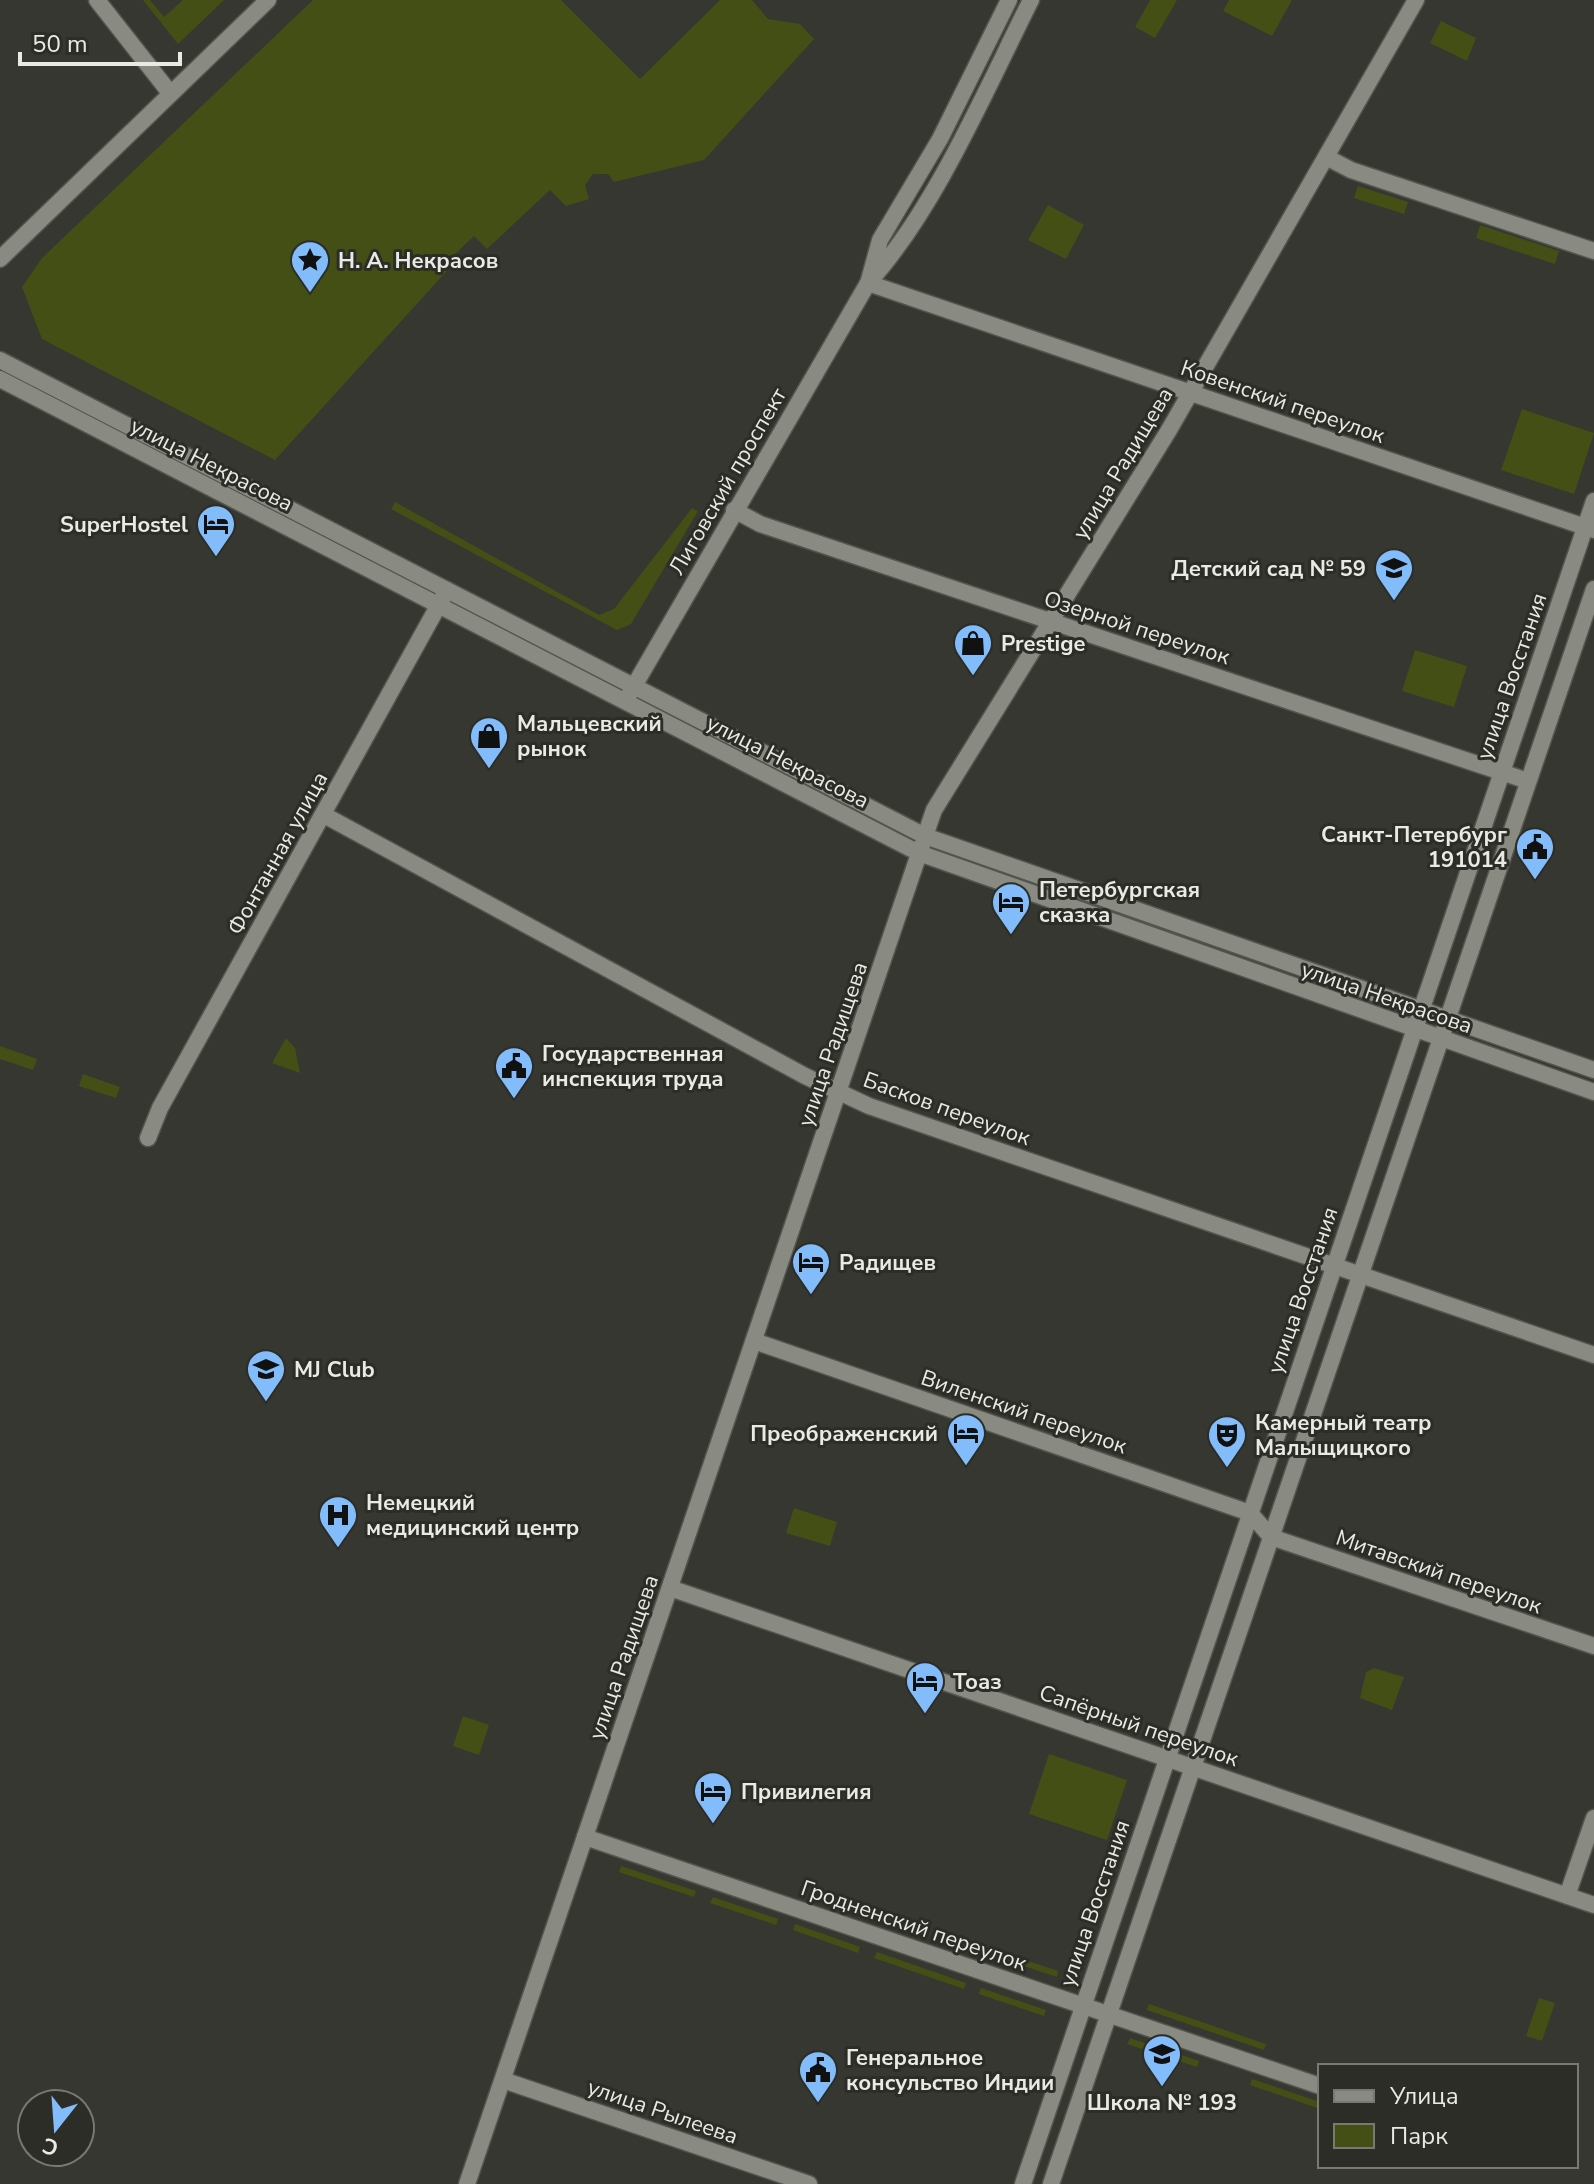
<svg xmlns="http://www.w3.org/2000/svg" width="1594" height="2184" font-family="'Nunito Sans',sans-serif">
	<style>
		.green { fill: #444f16 }
		.lines { fill: none; stroke-linecap: round; stroke-linejoin: round }
		.minor-casing { stroke: #52544d; stroke-width: 19 }
		.tertiary-casing { stroke: #52544d; stroke-width: 19 }
		.minor { stroke: #898b82; stroke-width: 16 }
		.tertiary { stroke: #898b82; stroke-width: 16 }
		.labels { text-anchor: middle; stroke-width: 6; stroke-linejoin: round; paint-order: stroke }
		.poi-label { font-size: 22px; font-weight: bold; fill: #e9eae5; stroke: #2b2d26; text-anchor: start }
		.street-label { font-size: 22px; fill: #e9eae5; stroke: #2b2d26 }
	</style>
	<rect width="100%" height="100%" fill="#353730"/>
	<!-- green -->
	<path class="green" d="M143,0H150L164,17L183,0H224L178,44Z
		M313,0H561L640,79L720,0H752L768,19L800,24L814,39L704,160L614,182L608,174H593L585,185L589,199L566,206L550,190L487,249L474,236L451,258L454,263L275,460L42,339L22,287L42,258Z
		M1150,0H1177L1155,38L1135,27Z
		M1229,0H1292L1272,36L1223,11Z
		M1441,21L1476,38L1467,61L1430,43Z
		M1358,186L1408,202L1404,214L1354,198Z
		M1048,205L1084,225L1066,259L1028,240Z
		M1480,225L1559,251L1555,264L1476,238Z
		M1522,409L1594,433L1574,494L1501,470Z
		M395,502L599,615L614,609L692,508L698,511L631,624L617,630L391,509Z
		M1415,650L1467,666L1454,707L1402,691Z
		M286,1038L295,1048L300,1073L272,1063Z
		M0,1046L37,1059L33,1070L0,1059Z
		M83,1074L120,1087L116,1098L79,1086Z
		M794,1508L837,1522L830,1546L786,1533Z
		M1374,1668L1404,1677L1392,1710L1360,1698L1366,1672Z
		M463,1716L489,1725L479,1755L453,1746Z
		M1049,1754L1127,1780L1107,1840L1029,1814Z
		M621,1866L696,1891L694,1897L619,1872Z
		M713,1897L778,1919L776,1925L710,1903Z
		M795,1924L860,1947L858,1953L793,1930Z
		M950,1935L1058,1971L1057,1977L948,1941Z
		M877,1952L966,1983L964,1989L874,1958Z
		M981,1988L1046,2010L1044,2016L979,1994Z
		M1539,1998L1555,2003L1542,2041L1526,2036Z
		M1149,2004L1266,2044L1264,2050L1147,2010Z
		M1130,2038L1199,2061L1197,2067L1127,2044Z
		M1252,2079L1320,2102V2109L1250,2085Z"/>
	<g class="lines">
		<defs>
			<path id="minor" d="M97,0L170,93
				M1328,158L1351,170L1594,251
				M868,283L1594,530
				M734,510L760,524L1528,781
				M324,815L805,1076L869,1106L1594,1355
				M925,836L934,810L1169,430L1416,0
				M148,1138L160,1108L447,590
				M754,1341L1250,1513L1271,1537L1594,1646
				M670,1588L1594,1905
				M585,1837L1320,2086
				M1567,1896L1594,1818"/>
			<path id="tertiary" d="M0,259L268,0
				M869,280L880,240L940,139L1009,0
				M0,360L925,836L1594,1070
				M0,379L919,853L1594,1092
				M630,693L868,283C935,210 986,89 1031,0
				M503,2080L809,2184
				M467,2184L922,845
				M1023,2184L1594,501
				M1051,2184L1594,589"/>
		</defs>
		<!-- minor casing -->
		<use href="#minor" class="minor-casing"/>
		<!-- tertiary casing -->
		<use href="#tertiary" class="tertiary-casing"/>
		<!-- minor -->
		<use href="#minor" class="minor"/>
		<!-- tertiary -->
		<use href="#tertiary" class="tertiary"/>
	</g>
	<!-- icons -->
	<defs>
		<symbol id="sight-pin" viewBox="-11 -11 22 30"><path d="M0 17L-7.5 6A9.5 9.5 0 1 1 7.5 6Z" fill="#83bcfb" stroke="#2b2d26"/><path d="M0-6L1.8-2.2L6-1.7L2.9 1.2L3.7 5.4L0 3.3L-3.7 5.4L-2.9 1.2L-6-1.7L-1.8-2.2Z" fill="#111"/></symbol>
		<symbol id="hotel-pin" viewBox="-11 -11 22 30"><path d="M0 17L-7.5 6A9.5 9.5 0 1 1 7.5 6Z" fill="#83bcfb" stroke="#2b2d26"/><path d="M-6-4.5h1.5V1H6V5H4.5V3h-9V5H-6ZM-4 0a1.8 1.8 0 1 1 3.6 0ZM.5 0V-2.5h3Q6-2.5 6 0Z" fill="#111"/></symbol>
		<symbol id="school-pin" viewBox="-11 -11 22 30"><path d="M0 17L-7.5 6A9.5 9.5 0 1 1 7.5 6Z" fill="#83bcfb" stroke="#2b2d26"/><path d="M0-5L7-2L0 1L-7-2ZM-4 1L0 2.5L4 1V4Q0 6-4 4Z" fill="#111"/></symbol>
		<symbol id="shop-pin" viewBox="-11 -11 22 30"><path d="M0 17L-7.5 6A9.5 9.5 0 1 1 7.5 6Z" fill="#83bcfb" stroke="#2b2d26"/><path d="M-5-2.5h2.3a2.7 3.5 0 0 1 5.4 0H5L5.5 6h-11ZM-1.5-2.5h3a1.5 2.3 0 0 0-3 0Z" fill="#111"/></symbol>
		<symbol id="civic-pin" viewBox="-11 -11 22 30"><path d="M0 17L-7.5 6A9.5 9.5 0 1 1 7.5 6Z" fill="#83bcfb" stroke="#2b2d26"/><path d="M-.6-6.5H3V-4.5H.6V-3L4-1V1h2V6H-6V1h2V-1L-.6-3ZM-1.2 2.5V6h2.4V2.5Z" fill="#111"/></symbol>
		<symbol id="theatre-pin" viewBox="-11 -11 22 30"><path d="M0 17L-7.5 6A9.5 9.5 0 1 1 7.5 6Z" fill="#83bcfb" stroke="#2b2d26"/><path d="M-5-5.5Q0-4 5-5.5V0Q5 5 0 6Q-5 5-5 0ZM-3.3-2.5H-1v1.5H-3.3ZM1-2.5H3.3v1.5H1ZM-2.8 1Q0 5.5 2.8 1Z" fill="#111"/></symbol>
		<symbol id="hospital-pin" viewBox="-11 -11 22 30"><path d="M0 17L-7.5 6A9.5 9.5 0 1 1 7.5 6Z" fill="#83bcfb" stroke="#2b2d26"/><path d="M-5-5h3v3.5h4V-5h3V5h-3V1.5h-4V5h-3Z" fill="#111"/></symbol>
	</defs>
	<g fill-rule="evenodd">
		<use href="#sight-pin" x="288" y="238" width="44" height="60"/>
		<use href="#hotel-pin" x="194" y="502" width="44" height="60"/>
		<use href="#school-pin" x="1372" y="546" width="44" height="60"/>
		<use href="#shop-pin" x="951" y="621" width="44" height="60"/>
		<use href="#shop-pin" x="467" y="714" width="44" height="60"/>
		<use href="#civic-pin" x="1513" y="825" width="44" height="60"/>
		<use href="#hotel-pin" x="989" y="880" width="44" height="60"/>
		<use href="#civic-pin" x="492" y="1044" width="44" height="60"/>
		<use href="#hotel-pin" x="789" y="1240" width="44" height="60"/>
		<use href="#school-pin" x="244" y="1347" width="44" height="60"/>
		<use href="#hotel-pin" x="944" y="1411" width="44" height="60"/>
		<use href="#theatre-pin" x="1205" y="1413" width="44" height="60"/>
		<use href="#hospital-pin" x="316" y="1493" width="44" height="60"/>
		<use href="#hotel-pin" x="903" y="1659" width="44" height="60"/>
		<use href="#hotel-pin" x="691" y="1769" width="44" height="60"/>
		<use href="#school-pin" x="1140" y="2032" width="44" height="60"/>
		<use href="#civic-pin" x="796" y="2048" width="44" height="60"/>
	</g>
	<g class="labels">
		<!-- poi labels -->
		<g class="poi-label">
			<text x="338" y="268">Н. А. Некрасов</text>
			<text x="188" y="532" text-anchor="end">SuperHostel</text>
			<text x="1366" y="576" text-anchor="end">Детский сад № 59</text>
			<text x="1001" y="651">Prestige</text>
			<text x="517" y="731">Мальцевский<tspan x="517" dy="25">рынок</tspan></text>
			<text x="1507" y="842" text-anchor="end">Санкт-Петербург<tspan x="1507" dy="25">191014</tspan></text>
			<text x="1039" y="897">Петербургская<tspan x="1039" dy="25">сказка</tspan></text>
			<text x="542" y="1061">Государственная<tspan x="542" dy="25">инспекция труда</tspan></text>
			<text x="839" y="1270">Радищев</text>
			<text x="294" y="1377">MJ Club</text>
			<text x="1255" y="1430">Камерный театр<tspan x="1255" dy="25">Малыщицкого</tspan></text>
			<text x="938" y="1441" text-anchor="end">Преображенский</text>
			<text x="366" y="1510">Немецкий<tspan x="366" dy="25">медицинский центр</tspan></text>
			<text x="953" y="1689">Тоаз</text>
			<text x="741" y="1799">Привилегия</text>
			<text x="846" y="2065">Генеральное<tspan x="846" dy="25">консульство Индии</tspan></text>
			<text x="1162" y="2110" text-anchor="middle">Школа № 193</text>
		</g>
		<!-- street labels -->
		<g class="street-label">
			<text transform="translate(1283 401) rotate(19)" y="8">Ковенский переулок</text>
			<text transform="translate(1122 463) rotate(-59)" y="8">улица Радищева</text>
			<text transform="translate(212 464) rotate(27)" y="8">улица Некрасова</text>
			<text transform="translate(727 481) rotate(-60)" y="8">Лиговский проспект</text>
			<text transform="translate(1137 627) rotate(18)" y="8">Озерной переулок</text>
			<text transform="translate(1511 676) rotate(-71)" y="8">улица Восстания</text>
			<text transform="translate(788 761) rotate(27)" y="8">улица Некрасова</text>
			<text transform="translate(277 853) rotate(-61)" y="8">Фонтанная улица</text>
			<text transform="translate(1387 997) rotate(19)" y="8">улица Некрасова</text>
			<text transform="translate(832 1044) rotate(-71)" y="8">улица Радищева</text>
			<text transform="translate(947 1108) rotate(20)" y="8">Басков переулок</text>
			<text transform="translate(1302 1290) rotate(-71)" y="8">улица Восстания</text>
			<text transform="translate(1024 1411) rotate(19)" y="8">Виленский переулок</text>
			<text transform="translate(1439 1571) rotate(19)" y="8">Митавский переулок</text>
			<text transform="translate(623 1657) rotate(-71)" y="8">улица Радищева</text>
			<text transform="translate(1139 1725) rotate(19)" y="8">Сапёрный переулок</text>
			<text transform="translate(1094 1903) rotate(-71)" y="8">улица Восстания</text>
			<text transform="translate(914 1925) rotate(19)" y="8">Гродненский переулок</text>
			<text transform="translate(663 2111) rotate(19)" y="8">улица Рылеева</text>
		</g>
	</g>
	<!-- legend -->
	<rect x="1318" y="2064" width="260" height="104" fill="#2b2d26" stroke="#777972" stroke-width="2"/>
	<rect x="1334" y="2090" width="40" height="12" fill="#898b82" stroke="#777972" stroke-width="2"/>
	<text x="1390" y="2104" font-size="24" fill="#e9eae5">Улица</text>
	<rect x="1334" y="2124" width="40" height="24" fill="#444f16" stroke="#777972" stroke-width="2"/>
	<text x="1390" y="2144" font-size="24" fill="#e9eae5">Парк</text>
	<!-- north arrow -->
	<g transform="translate(56 2128) rotate(197)"><circle r="38" fill="#2b2d26" stroke="#777972" stroke-width="2"/>
	<path d="M0-6L14 30L0 20L-14 30Z" fill="#83bcfb"/>
	<text y="-12" font-size="22" font-weight="bold" text-anchor="middle" fill="#e9eae5">С</text>
	</g>
	<!-- scale -->
	<path d="M20 52v12h160v-12" fill="none" stroke="#e9eae5" stroke-width="4"/>
	<text x="32" y="52" font-size="24" fill="#e9eae5" stroke="#2b2d26" stroke-width="6" paint-order="stroke">50 m</text>
</svg>
